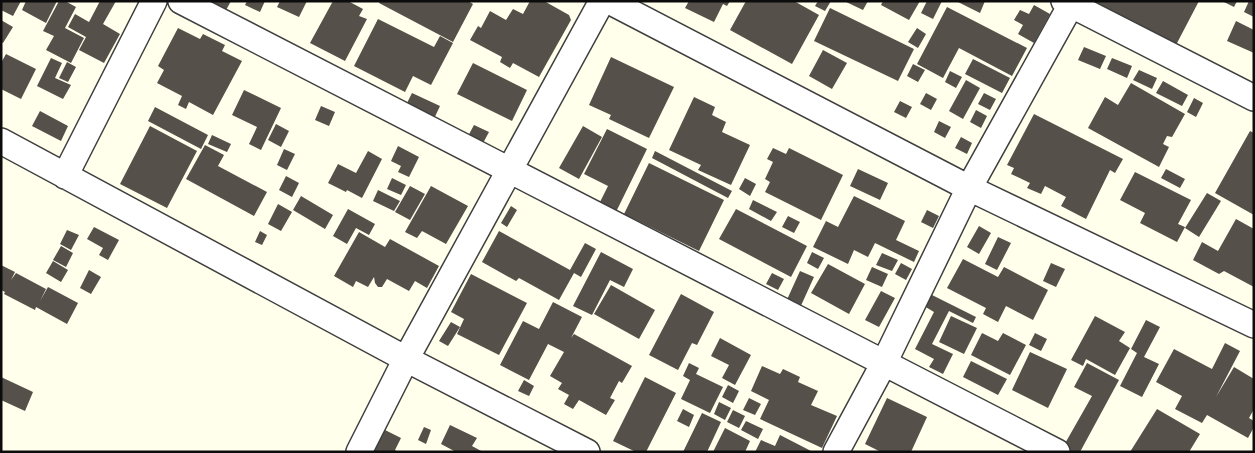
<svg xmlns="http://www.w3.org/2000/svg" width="1255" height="453" font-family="'Source Serif 4',serif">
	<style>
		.building { fill: #555049 }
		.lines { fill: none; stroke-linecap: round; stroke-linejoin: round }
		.minor-casing { stroke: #3f3f3f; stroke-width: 28 }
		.minor { stroke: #fff; stroke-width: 25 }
	</style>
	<rect width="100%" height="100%" fill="#ffffec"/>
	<!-- building -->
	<path class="building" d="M1,1H21L13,16L1,10Z
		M26,1H57L46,23L22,10Z
		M59,1H65L76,7L65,28L84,38L71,63L46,50L54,36L43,31Z
		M100,1H116L103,24L120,34L104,63L79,50L86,37L68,27L75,14L89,22Z
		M204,1H231L225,12Z
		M247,1H265L260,12L245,5Z
		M280,1H307L299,17L277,7Z
		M333,1H348L363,9L359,16L367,19L345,61L310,43Z
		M380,1H468L473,4L453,42L379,3Z
		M530,1H544L569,15L571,20L539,77L513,63L510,68L500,62L502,57L470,40L478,26L481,28L490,11L506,20L513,9L523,14Z
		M689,1H730L727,6L723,4L714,22L685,8Z
		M746,1H794L819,15L792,64L730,30Z
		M818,1H831L825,11L815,6Z
		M844,1H868L863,10Z
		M883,1H920L909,20L881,5Z
		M927,1H942L933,19L921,13Z
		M956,1H985L980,13Z
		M1091,1H1199L1176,45Z
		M1222,1H1237L1234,7Z
		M1249,1H1254V17L1244,12Z
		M1034,5L1050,14L1034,43L1018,34L1023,25L1014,20L1020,10L1029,14Z
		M947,7L1027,48L1012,76L959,48L943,78L917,64Z
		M830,8L914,49L898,81L814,41Z
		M378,19L434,47L440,36L453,43L431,85L413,76L405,92L354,66Z
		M1,20L13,27L3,43L1,42Z
		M1236,21L1254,30V53L1227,41Z
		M178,28L200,39L203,34L225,45L222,51L242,61L213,115L189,102L186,109L178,105L182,96L157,83L164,70L158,66Z
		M917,28L926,34L918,48L908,42Z
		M1084,47L1106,56L1100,69L1078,60Z
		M823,50L847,63L832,89L809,76Z
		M6,54L36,69L21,99L1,89V63Z
		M611,57L674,87L649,138L609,119L611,115L589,105Z
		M51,58L62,63L55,78L71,85L63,99L37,86Z
		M1112,58L1132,66L1127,78L1107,69Z
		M973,59L1010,78L1002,93L965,74Z
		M67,62L76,67L68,82L59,78Z
		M473,63L527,90L512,121L457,94Z
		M913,64L925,70L918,82L907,76Z
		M1139,70L1157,78L1152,89L1133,80Z
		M950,71L962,77L956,88L945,82Z
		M966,80L980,88L963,119L949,111Z
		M1163,81L1188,95L1182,106L1156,93Z
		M1131,83L1185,114L1172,137L1167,136L1163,144L1169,147L1159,167L1088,128L1105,97L1118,105Z
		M244,90L281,108L261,150L249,144L257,127L232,115Z
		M412,93L440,106L432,123L404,109Z
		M926,93L937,99L931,110L920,104Z
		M984,93L996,99L990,110L978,104Z
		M694,97L715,107L712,115L726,122L722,132L750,145L731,185L698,170L701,165L669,150Z
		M1194,98L1203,103L1196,117L1187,112Z
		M900,101L912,107L906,118L894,112Z
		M321,106L335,112L329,126L315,120Z
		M155,107L208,135L201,149L148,121Z
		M976,110L987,116L981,128L970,122Z
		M40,111L68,126L61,141L32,126Z
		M1034,114L1123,159L1115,173L1110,170L1086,219L1061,206L1066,197L1045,186L1041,194L1027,188L1030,183L1011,174L1014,168L1007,165Z
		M939,121L951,127L945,138L934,132Z
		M276,124L289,131L281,147L268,140Z
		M474,125L489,132L482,145L467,138Z
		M150,126L197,151L167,208L120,184Z
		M583,126L602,137L579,179L559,168Z
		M607,129L647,149L613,218L596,210L608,186L584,174Z
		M1250,131L1254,133V215L1215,193Z
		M212,135L231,144L227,152L208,144Z
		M961,137L972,143L967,154L955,148Z
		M205,145L224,155L218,166L267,192L254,216L186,179Z
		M398,146L419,157L409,177L398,172L401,166L391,161Z
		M773,148L786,154L789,148L843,175L821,220L765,192L770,182L765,179L773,162L767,159Z
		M284,149L295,154L287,170L277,165Z
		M368,151L382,159L362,198L347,190L346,192L328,183L338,164L356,173Z
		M655,151L732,191L728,198L652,158Z
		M649,163L724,200L699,251L624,214Z
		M858,169L888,183L880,200L850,186Z
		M1166,169L1185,179L1180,188L1161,178Z
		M1135,172L1191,200L1178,224L1185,227L1177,242L1140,223L1145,213L1120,200Z
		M286,176L299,183L292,197L279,190Z
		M392,178L406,185L401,195L387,189Z
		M745,178L756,184L750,196L739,189Z
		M410,186L425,194L410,220L395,212Z
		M431,186L468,206L446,244L422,231L417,238L405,232Z
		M378,190L400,201L394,211L373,201Z
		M1207,193L1221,201L1199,237L1185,228Z
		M301,196L333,215L325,229L293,210Z
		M854,196L905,221L896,240L919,251L914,262L875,243L868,257L854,250L848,264L813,247L826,221L838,227Z
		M753,200L777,212L771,221L749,209Z
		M278,204L292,212L281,231L268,224Z
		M511,206L517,210L507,227L501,223Z
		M348,209L375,224L369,235L356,228L347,244L333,236Z
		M736,209L807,246L791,277L719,239Z
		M927,210L939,216L933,228L921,222Z
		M788,216L800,222L794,233L782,227Z
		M1236,219L1254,229V287L1224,271L1219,274L1193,260L1202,242L1218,251Z
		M979,226L991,233L979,254L967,247Z
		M94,227L119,240L108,260L99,255L103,248L87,239Z
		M67,230L79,235L71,250L60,244Z
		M260,231L267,235L262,245L255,242Z
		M499,231L570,270L585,243L596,249L581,277L574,273L559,300L519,278L516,281L482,262Z
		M359,232L385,247L390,239L439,266L427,288L415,281L409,291L387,279L382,287H378L375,283L374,277L368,287L356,281L353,287L334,276Z
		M998,237L1011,243L997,270L985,264Z
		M61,246L73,253L66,267L53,260Z
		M601,252L633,269L624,287L610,280L592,315L573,306Z
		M812,252L824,258L818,269L807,263Z
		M882,253L898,260L892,271L876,265Z
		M963,259L998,277L1004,267L1048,290L1033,320L1006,306L998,322L983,314L986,308L947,288Z
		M53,261L68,270L61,282L46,273Z
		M901,263L912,269L906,280L895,274Z
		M1051,263L1065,269L1056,287L1043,281Z
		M828,264L865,284L849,314L811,293Z
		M1,265L15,272L11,280L16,273L46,289L40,301L48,287L78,303L67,324L36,307L35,310L4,294L5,292L1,290Z
		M872,267L888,274L882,287L866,280Z
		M89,270L101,277L91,294L80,288Z
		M800,271L814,277L799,310L785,304Z
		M772,273L784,279L778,290L766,284Z
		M471,274L527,303L499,355L457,334L464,319L451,312Z
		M611,285L655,310L639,339L594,314Z
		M881,291L895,298L879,327L865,320Z
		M681,294L714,312L697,345L692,343L678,370L649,355Z
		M930,294L976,317L973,323L949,311L932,344L953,354L943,374L929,367L934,359L915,349L934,312L924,306Z
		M553,302L582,317L571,338L574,334L632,366L622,383L619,381L610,398L615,400L606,415L579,400L573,409L564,404L569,395L558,389L562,383L550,376L564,352L548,344L529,380L500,365L523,321L539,329Z
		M951,316L977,328L964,354L939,342Z
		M1095,316L1125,332L1119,341L1130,348L1115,375L1086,359L1083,366L1071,360Z
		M1146,320L1160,327L1144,357L1159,364L1142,397L1120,386L1137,353L1131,349Z
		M451,322L460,327L448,346L439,341Z
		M982,333L998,341L1003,333L1026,345L1010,375L971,355Z
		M1035,333L1047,339L1041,351L1029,345Z
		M720,338L751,355L735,385L722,378L729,365L711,356Z
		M1225,343L1240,351L1216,397L1234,367L1254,379V409L1249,418L1254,421V427L1248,438L1207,415L1202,423L1175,409L1182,396L1156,382L1174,349L1212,369Z
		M1030,352L1067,369L1048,408L1012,390Z
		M971,361L1007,379L998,395L963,377Z
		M689,363L699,368L696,374L723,387L710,413L681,399L690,380L683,376Z
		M1087,363L1119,380L1080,452H1072L1063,447L1092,396L1074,387Z
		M762,366L780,374L783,369L800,377L798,382L818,391L811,405L837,416L822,448L760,419L769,400L751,391Z
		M1,377L33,392L25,411L1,400Z
		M645,377L676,393L646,452H636L613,441Z
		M524,380L534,386L529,396L518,391Z
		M728,385L739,391L733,403L722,397Z
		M749,398L761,404L755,415L743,410Z
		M887,398L927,417L911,452H881L865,444Z
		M719,402L731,408L725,420L714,414Z
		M683,409L694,415L689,427L677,421Z
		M1157,409L1200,434L1189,452H1130Z
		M733,410L745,416L739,428L727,422Z
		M702,413L721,422L707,452H683Z
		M746,421L763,429L758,439L741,430Z
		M450,425L477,438L472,446L483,452H456L441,444Z
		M424,427L431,430L426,444L418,440Z
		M725,428L750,441L745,452H713Z
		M383,429L401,438L395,450L398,452L372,451Z
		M780,435L813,452H755L761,440L775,446Z"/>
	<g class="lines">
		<defs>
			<path id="minor" d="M181,1L1057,452
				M609,1L969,188L1254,325
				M1064,1L1254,98
				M1,141L406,359L587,452
				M65,176L154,1
				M359,452L406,359L602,1
				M836,452L884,363L969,188L1073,1"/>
		</defs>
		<!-- minor casing -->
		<use href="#minor" class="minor-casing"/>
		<!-- minor -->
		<use href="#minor" class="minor"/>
	</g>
	<!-- border -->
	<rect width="1255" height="453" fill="none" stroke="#0c0c0c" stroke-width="5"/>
</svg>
